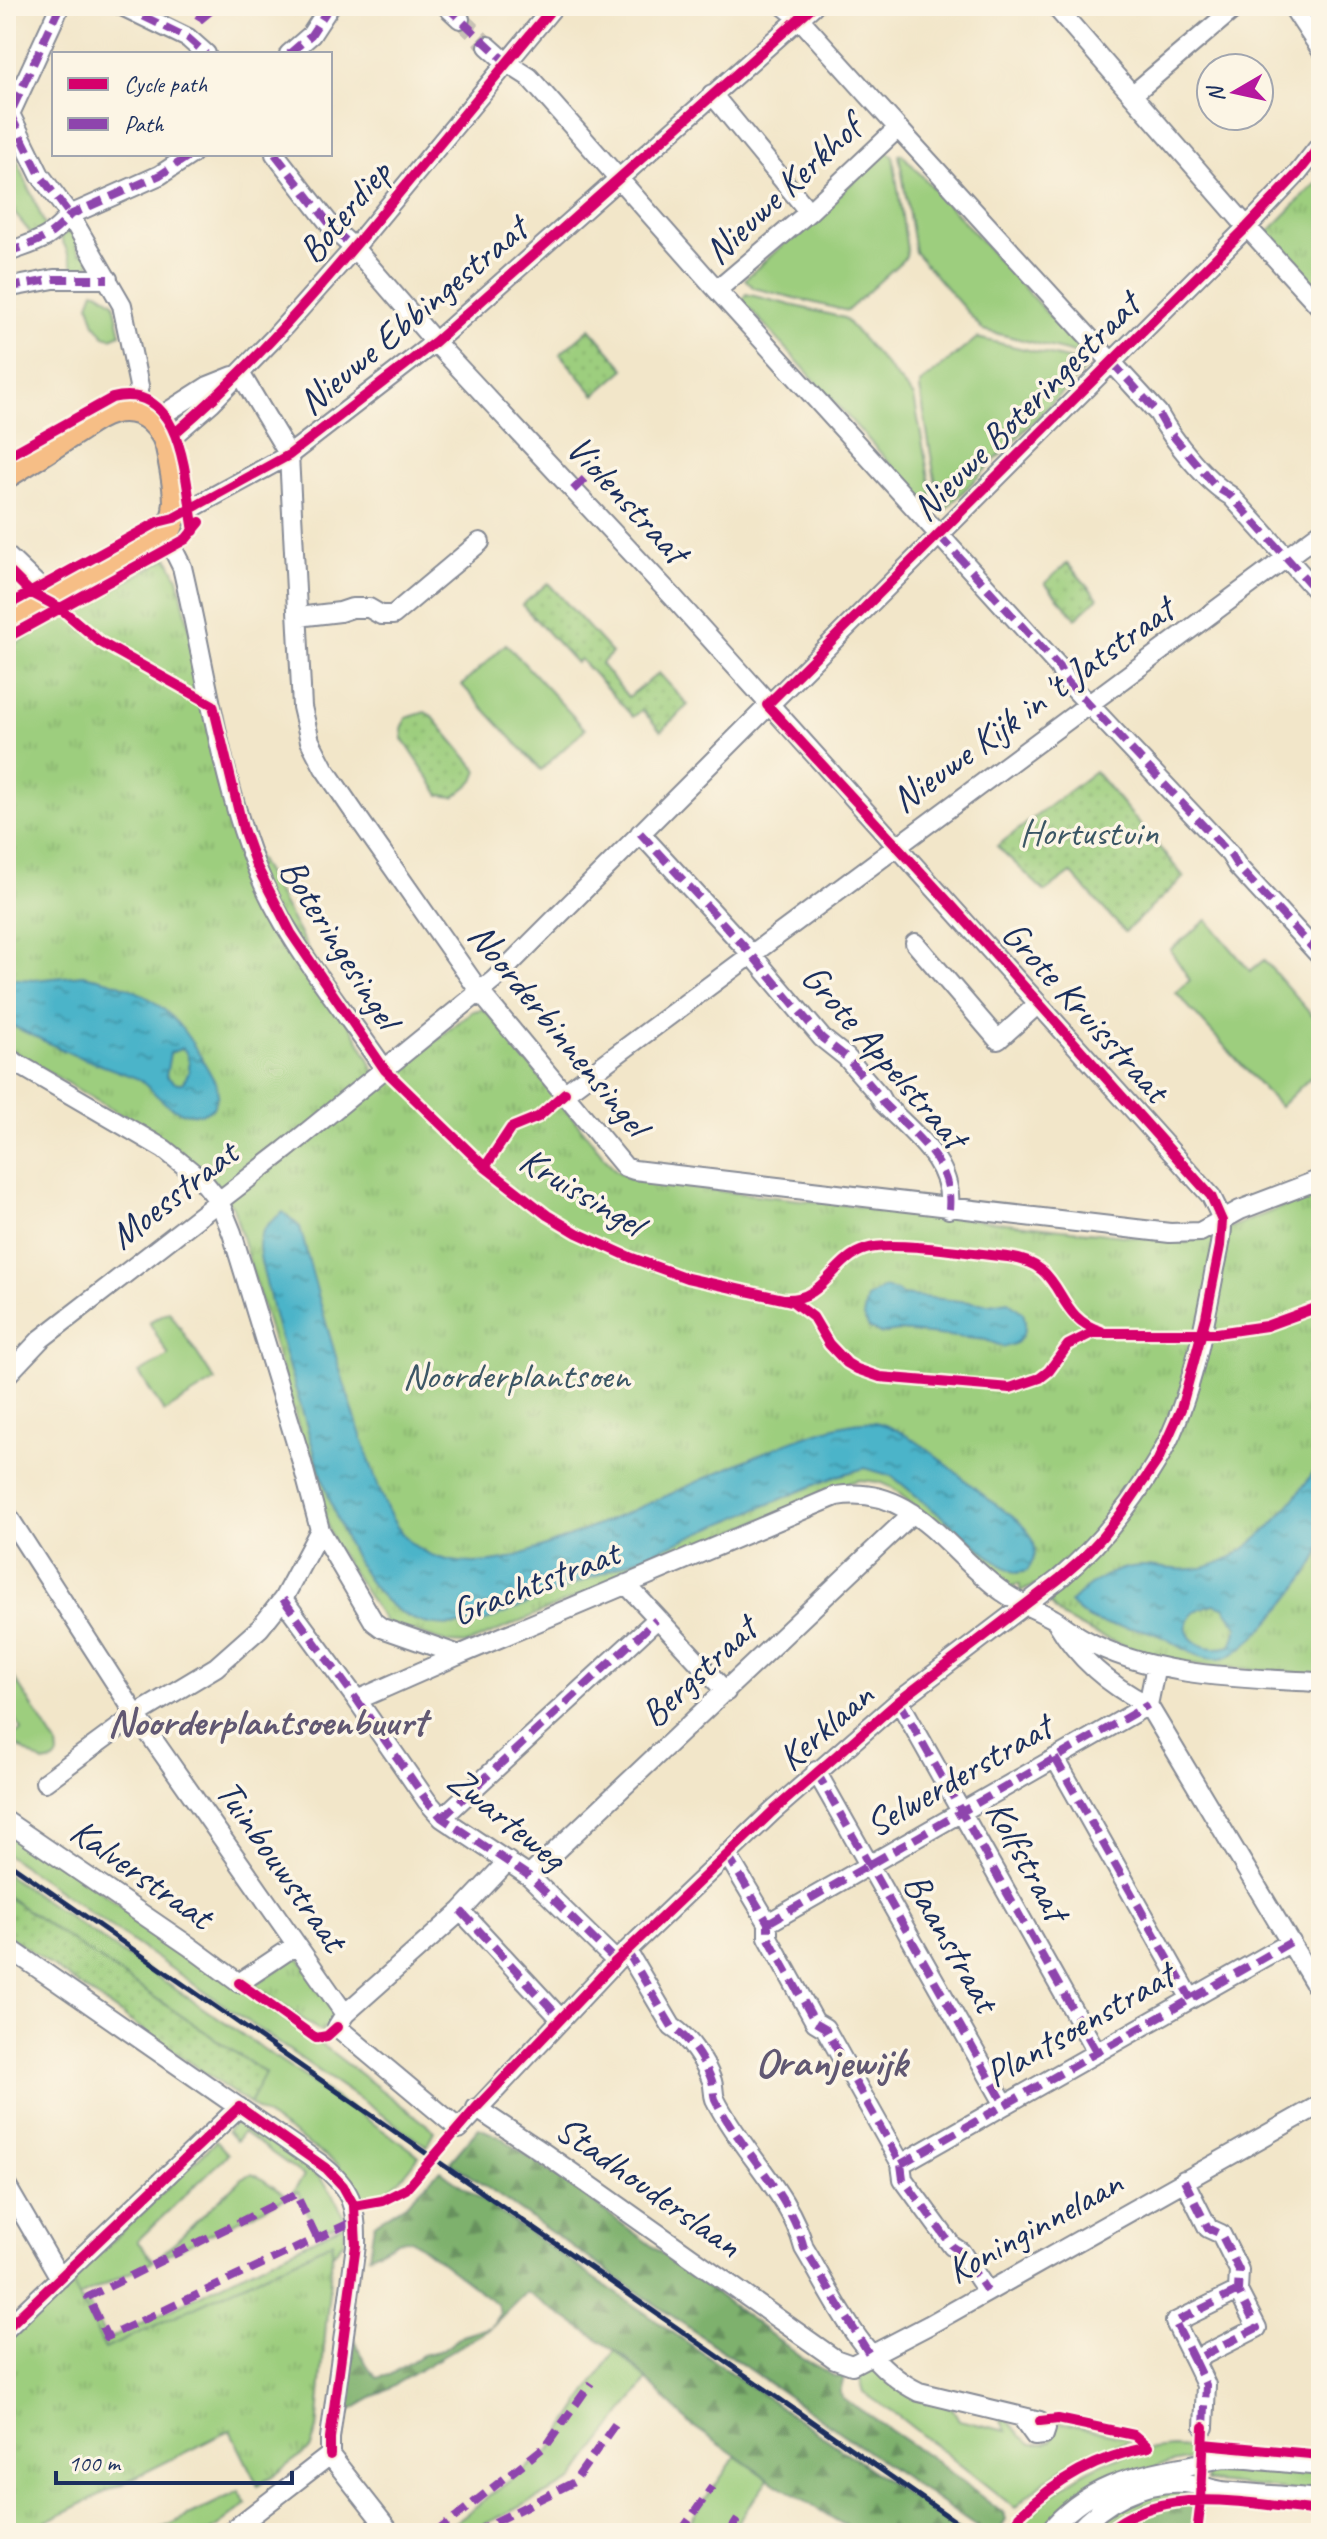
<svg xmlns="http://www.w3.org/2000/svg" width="1327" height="2539" font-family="Caveat,sans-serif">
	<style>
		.grass { fill: #9dce7e; stroke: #5c7e6e; stroke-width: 2 }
		.forest { fill: url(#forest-firs); stroke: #4c7066; stroke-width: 2 }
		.park { fill: url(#park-tufts); stroke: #5c7e6e; stroke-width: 2 }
		.garden { fill: url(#garden-dots); stroke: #5c7e6e; stroke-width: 2 }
		.water { fill: url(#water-ripples); stroke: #337294; stroke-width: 2; fill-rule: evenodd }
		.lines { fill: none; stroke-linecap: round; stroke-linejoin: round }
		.minor-tunnel { stroke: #c7c1b4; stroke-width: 18; stroke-dasharray: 18 9; stroke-linecap: butt }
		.minor-casing { stroke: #868a94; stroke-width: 22 }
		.major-casing { stroke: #868a94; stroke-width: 28 }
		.minor { stroke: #fff; stroke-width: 18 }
		.major { stroke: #f6be86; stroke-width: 24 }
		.rail { stroke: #1b2f5e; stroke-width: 5 }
		.quiet { stroke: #8e44ad; stroke-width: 8; stroke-dasharray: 16 8; stroke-linecap: butt }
		.cycleway-casing { stroke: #fcf5e5; stroke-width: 15 }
		.cycleway { stroke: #d6006c; stroke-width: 10 }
		.labels { text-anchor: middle; stroke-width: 7; stroke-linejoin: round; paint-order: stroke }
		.street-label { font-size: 38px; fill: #1b2f5e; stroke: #fcf5e5 }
		.park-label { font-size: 38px; fill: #3c5766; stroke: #fcf5e5 }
		.neighbourhood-label { font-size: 40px; font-weight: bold; fill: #615873; stroke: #fcf5e5 }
		.quarter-label { font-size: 42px; font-weight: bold; fill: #615873; stroke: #fcf5e5 }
	</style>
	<defs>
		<pattern id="forest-firs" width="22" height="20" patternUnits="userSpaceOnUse" patternTransform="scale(2)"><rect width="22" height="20" fill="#7eb16d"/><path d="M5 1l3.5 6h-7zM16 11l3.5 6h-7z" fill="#66905d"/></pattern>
		<pattern id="park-tufts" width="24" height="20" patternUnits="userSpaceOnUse" patternTransform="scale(2)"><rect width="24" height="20" fill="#9dce7e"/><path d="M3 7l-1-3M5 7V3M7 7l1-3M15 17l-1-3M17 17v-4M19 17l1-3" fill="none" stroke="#87b16f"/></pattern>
		<pattern id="garden-dots" width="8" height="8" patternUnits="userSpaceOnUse" patternTransform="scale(2)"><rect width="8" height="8" fill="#9dce7e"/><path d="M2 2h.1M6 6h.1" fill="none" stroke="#87b16f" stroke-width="1.8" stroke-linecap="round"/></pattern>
		<pattern id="water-ripples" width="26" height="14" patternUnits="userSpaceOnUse" patternTransform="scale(2)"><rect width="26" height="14" fill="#4bb4c9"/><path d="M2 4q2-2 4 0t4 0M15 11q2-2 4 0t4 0" fill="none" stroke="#3e93a6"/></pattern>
	</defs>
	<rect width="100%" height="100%" fill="#fcf5e5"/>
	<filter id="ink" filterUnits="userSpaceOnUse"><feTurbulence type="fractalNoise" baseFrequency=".0125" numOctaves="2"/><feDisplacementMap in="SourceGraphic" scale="16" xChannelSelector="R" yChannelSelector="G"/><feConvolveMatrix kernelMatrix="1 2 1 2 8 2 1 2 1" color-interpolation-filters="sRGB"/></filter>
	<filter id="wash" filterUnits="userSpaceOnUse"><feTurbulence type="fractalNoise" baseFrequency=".006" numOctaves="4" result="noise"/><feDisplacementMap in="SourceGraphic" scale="32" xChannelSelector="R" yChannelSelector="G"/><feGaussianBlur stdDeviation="1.8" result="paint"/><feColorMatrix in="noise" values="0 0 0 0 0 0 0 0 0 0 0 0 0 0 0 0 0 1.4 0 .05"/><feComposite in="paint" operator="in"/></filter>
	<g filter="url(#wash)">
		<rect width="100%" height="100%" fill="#f2e6c9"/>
		<!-- grass -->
		<path class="grass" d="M887,151L893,156L907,250L906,257L847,311L754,288L745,279Z
			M902,154L1086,356L983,330L915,252L899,155Z
			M65,232L72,234L81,243L76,246L80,254L87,252L91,262L83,271H76C69,261 68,249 61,239Z
			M94,291H98L114,302L121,334L111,338L104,336L95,324L89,304Z
			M746,294L844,318L914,397L934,505L925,497L922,499L742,300Z
			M977,338L1084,363L1088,367L945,510L940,506L937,491L920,389V384Z
			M506,644L585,729L541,770L462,685Z
			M1207,920L1250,971L1264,960L1321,1026V1067L1280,1107L1176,993L1190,980L1170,950Z
			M169,1311L215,1381L164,1412L139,1373L169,1356L149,1322Z
			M6,1665L57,1745L58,1756L54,1761L43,1763L6,1738V1726L12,1737L22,1730L6,1705Z
			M6,1826L325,2047L435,2131L427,2146L6,1854Z
			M6,1874L409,2148L419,2156L416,2160C402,2180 387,2195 363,2202L362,2197L337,2164L249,2104L265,2073L6,1896Z
			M239,2120L319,2177L334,2195L345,2220L318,2233L298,2192L290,2196L304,2176L243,2132L236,2141L227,2131Z
			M216,2141L228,2154L137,2241L154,2261L65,2304L59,2292Z
			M251,2174L259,2177L288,2197L157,2259L242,2178Z
			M345,2224L344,2242L199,2400L150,2402L68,2310L87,2301L107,2340Z
			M615,2350L647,2380L572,2481L467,2533H441L550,2450Z
			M870,2366L953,2409L959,2420L1006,2431L999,2417L1007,2419L1021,2436L1032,2444C1050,2445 1057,2440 1056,2422L1134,2439L1071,2463L1042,2483L1015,2508L898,2416L864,2393L859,2375L865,2367Z
			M1173,2447L1193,2448L1192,2459L1160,2465L1043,2533H1023L1017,2528C1062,2481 1106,2451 1173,2447Z
			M736,2456L769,2479L729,2533H682Z
			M1207,2465L1321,2470V2494L1207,2481Z
			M1192,2489V2495L1144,2505L1117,2520L1101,2533H1081L1139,2494Z
			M239,2491L247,2504L209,2533H153Z"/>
		<!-- forest -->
		<path class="forest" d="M479,2128L502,2138L586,2197L805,2360L834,2376L844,2377L840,2392L843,2398L930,2457L1004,2514L1006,2520L998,2533H985L450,2162Z
			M440,2170L449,2177L962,2533H857L777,2484L690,2424L625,2357L526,2292L488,2330L344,2414L355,2341L369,2369L377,2378L390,2375L422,2355L443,2350L462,2336L491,2327L500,2313L497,2304L411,2239L397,2241L369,2256L374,2224L407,2203Z
			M1182,2504H1198L1194,2532L1117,2533L1151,2511Z"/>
		<!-- park -->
		<path class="park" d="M6,143L11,146L47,230L33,236L6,203Z
			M1321,178V294L1267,233Z
			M168,558L178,578L230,808L369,1059L379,1085L473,1011L485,1009L615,1170L630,1178L702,1189L1187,1243V1239H1201L1321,1192V1675L1200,1665L1160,1658L1135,1650L1092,1633L1063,1618L1034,1586L1020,1592V1585H1014V1591L1010,1589L893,1488L879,1482L860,1480L848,1483L677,1555L669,1550L653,1556L655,1564L467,1644L448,1643L385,1622L333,1543L233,1207L208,1174L170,1144L6,1047V649Z
			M298,1956L338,2015L321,2032L254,1985Z
			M333,2242L317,2430L310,2449L258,2486L230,2430L23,2533H6V2344L71,2281L105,2349Z"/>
		<!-- garden -->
		<path class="garden" d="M590,328L625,369L595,395L560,354Z
			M1067,563L1098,598L1076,618L1045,583Z
			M548,583L612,653L601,664L628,697L659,673L688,705L661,731L642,710L633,717L580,659L576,663L522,605Z
			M425,712L432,716L478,771L474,781L454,797L440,795L403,739L402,729L406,718Z
			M1095,771L1184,877L1125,932L1071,873L1045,892L997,846Z
			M6,1896L265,2073L249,2104L6,1934Z"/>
		<!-- water -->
		<path class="water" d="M83,975C159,989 181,1019 216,1084L218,1094L213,1108L201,1114L180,1112L166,1104L139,1079L74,1055L6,1023V978L34,980ZM183,1048C191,1059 192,1072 182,1083H175L166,1076L170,1053Z
			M283,1212L300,1227C320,1305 342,1381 368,1456C378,1484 386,1518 407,1539C432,1564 473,1566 505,1560C560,1542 615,1518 668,1495C710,1477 838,1412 879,1423C924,1436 964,1484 1002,1509C1025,1525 1047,1543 1027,1571L1016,1573L1001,1565L892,1476L865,1468L837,1476L486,1621C447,1629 415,1630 384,1599C343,1559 318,1465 302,1410C290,1371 277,1333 269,1293C265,1278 259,1260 259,1245C260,1229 271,1221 283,1212Z
			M884,1288L897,1291L902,1295L989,1304L1008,1301L1023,1313C1029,1330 1022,1344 1004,1347L986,1340L899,1331L880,1334L869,1328L863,1317L867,1298Z
			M1321,1461C1321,1483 1325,1528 1321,1547C1316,1571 1246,1657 1221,1659C1191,1661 1174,1638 1147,1631C1115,1623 1095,1631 1070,1603C1089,1583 1116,1565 1145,1566C1161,1567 1177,1571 1194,1569C1249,1564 1293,1503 1321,1461ZM1214,1604L1224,1607L1238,1627L1231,1646C1187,1658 1166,1614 1214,1604Z"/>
	</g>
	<g filter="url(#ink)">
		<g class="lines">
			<!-- minor-tunnel -->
			<path class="minor-tunnel" d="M460,19L488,46"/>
			<defs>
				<path id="minor" d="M60,6L10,114L40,175L70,215L122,305L139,386L133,411
					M122,6L188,38L206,54
					M446,6L460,19
					M784,6L799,18L898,128
					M1055,6L1247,227L1321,308
					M1292,6L1321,50
					M488,46L507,63L529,77L717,290
					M289,54L311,35L330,6
					M712,94L809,212
					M1132,95L1237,6
					M275,154L335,231L354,248L435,342L673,597L1211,1196C1215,1205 1222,1215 1222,1225C1222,1243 1216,1261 1213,1279C1202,1338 1188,1410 1157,1461C1131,1505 1098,1546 1059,1579L899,1701L772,1812L616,1961L459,2129L337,2027L345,2014L461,1911L508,1861
					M6,253C37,241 48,241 70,215L160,175L192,154
					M6,288L54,279H108
					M240,373L289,455L302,707L310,741L324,768L354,812L480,992L625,1167L634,1170L1170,1233L1200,1232L1240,1210L1321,1179
					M153,421L208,386L233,376
					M167,441L211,403L273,339L354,248L554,6
					M174,518L289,455L435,342L813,6
					M166,535L182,567C205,664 219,772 255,864C284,939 340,1004 385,1070
					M6,555L51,598
					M1321,596L1231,496C1204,480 1173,440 1158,413L898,128L809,212L717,290L1059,667L1065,679L1230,854L1238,867L1321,957
					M298,617L340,612L352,608H369L381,615H393L480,542
					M640,833L752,955L822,1038L846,1057L878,1094L883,1103C913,1134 954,1162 949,1209
					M915,943L998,1040L1038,1004
					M6,1057L164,1149L202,1180L219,1201L232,1233L301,1459L320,1530L374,1622L382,1628L459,1655L836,1496C914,1483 947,1553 1003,1592C1018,1603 1036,1609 1052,1618C1063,1624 1072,1633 1082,1638C1153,1678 1242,1678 1321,1682
					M565,1093L1321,532
					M6,1376L41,1339L285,1150L494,980L1247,227L1298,173L1321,144
					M6,1513L136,1715L345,2014
					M626,1584L726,1692
					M283,1599L357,1700L427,1801L442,1818L529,1876L616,1961
					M1058,1624C1079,1660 1111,1686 1148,1705L1321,1994
					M357,1700L459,1655
					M899,1701L1097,2053
					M1055,1758L1191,1999
					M816,1771L1005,2105
					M45,1782L136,1715L216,1667L260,1628L283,1599L320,1530
					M442,1818L656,1620
					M6,1821L189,1946L239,1983L296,1945
					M727,1854L768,1923V1937L815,2022L825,2028L901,2164L903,2179L952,2246L961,2252L987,2291
					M529,1876L913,1513
					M461,1911L561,2019
					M768,1923L1148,1705L1156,1666
					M6,1946L319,2163C351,2187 357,2206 356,2245L330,2438V2455
					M627,1951L672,2027C689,2037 705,2062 712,2081C714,2087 713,2093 715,2099C740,2150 790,2193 804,2248C835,2299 862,2365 919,2392L1040,2421L1046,2429L1044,2435L1035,2436L1022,2418
					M476,2108L547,2155L835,2359L852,2365L929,2325L1321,2104
					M901,2164L1291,1942
					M1184,2180L1208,2228L1221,2234L1239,2270L1238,2291L1257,2328L1194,2360L1175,2322L1238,2291
					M6,2185L60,2278
					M6,2329L239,2107
					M1194,2360L1206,2385L1204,2427
					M330,2455L391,2533
					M229,2533L330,2455
					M1048,2533C1083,2488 1133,2475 1187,2466C1201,2463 1215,2458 1229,2458C1260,2459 1291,2464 1321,2466
					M1076,2533C1103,2502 1143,2480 1185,2483C1198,2484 1209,2489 1222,2491C1255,2494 1288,2496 1321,2499"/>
				<path id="major" d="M6,476C29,462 51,448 74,433C85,426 98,415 111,412C144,403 166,428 170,457C175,486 182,509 166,535L6,623"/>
			</defs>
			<!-- minor casing -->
			<use href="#minor" class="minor-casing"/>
			<!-- major casing -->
			<use href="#major" class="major-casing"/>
			<!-- minor -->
			<use href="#minor" class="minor"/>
			<!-- major -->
			<use href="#major" class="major"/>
			<!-- rail -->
			<path class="rail" d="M6,1861L972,2533"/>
			<!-- quiet -->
			<path class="quiet" d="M60,6L10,114L40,175L70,215
				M122,6L188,38L206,54
				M206,6L196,23L217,6
				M446,6L507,63
				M289,54L311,35L330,6
				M275,154L335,231L354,248
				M6,253C37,241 48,241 70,215L160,175L192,154
				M6,288L54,279H108
				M1111,361L1158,413L1167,429L1217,488L1231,496L1321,596
				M573,490L599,465
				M939,535L1059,667L1065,679L1230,854L1238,867L1321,957
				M640,833L752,955L822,1038L846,1057L878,1094L883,1103C913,1134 954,1162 949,1209
				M283,1599L357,1700L427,1801L442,1818L529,1876L616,1961
				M899,1701L1097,2053
				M1055,1758L1191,1999
				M816,1771L1005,2105
				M442,1818L656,1620
				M727,1854L768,1923V1937L815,2022L825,2028L901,2164L903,2179L952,2246L961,2252L987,2291
				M461,1911L561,2019
				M768,1923L1148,1705
				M627,1951L672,2027C689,2037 705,2062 712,2081C714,2087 713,2093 715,2099C740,2150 790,2193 804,2248L871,2357
				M901,2164L1291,1942
				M1184,2180L1208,2228L1221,2234L1239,2270L1238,2291L1257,2328L1194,2360L1175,2322L1238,2291
				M316,2236L296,2194L88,2297L107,2337L356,2220
				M1194,2360L1206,2385L1204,2427
				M435,2533L547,2445L591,2383
				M473,2533L574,2482L618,2420
				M680,2533L712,2487
				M729,2533L740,2516"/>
			<defs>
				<path id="cycleway" d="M175,433C266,355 342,262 418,170C463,115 509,61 554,6
					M6,457L112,398C185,381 185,483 194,531
					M6,568L30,592L60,608L100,642L213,705L243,829L256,865L291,933L385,1070L485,1167L547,1215L577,1233L632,1258L687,1278L792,1301L813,1317L829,1344L847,1363L857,1369L880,1377L1010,1388L1040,1378L1049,1371L1068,1345L1092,1333H1217L1266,1326L1321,1306
					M6,606L158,522L174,518L289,455L435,342L813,6
					M6,638L186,539L200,522
					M485,1167L511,1128L538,1117L565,1093
					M785,1299C825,1301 832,1259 866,1249C894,1240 975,1254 1008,1257C1068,1264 1051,1316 1101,1331
					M239,1983L316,2038L327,2036L337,2027
					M354,2206L382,2201L406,2189L476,2108L616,1961L772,1812L899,1701L1059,1579L1082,1559L1103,1536L1123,1511L1158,1460L1181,1409L1206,1317L1220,1246L1222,1221L1211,1196L954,908L767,705L1247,227L1298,173L1321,144
					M6,2329L239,2107L327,2169L343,2186L354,2206L356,2245L330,2438V2455
					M1040,2421L1058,2419L1134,2435L1148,2447
					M1204,2444L1321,2455
					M1019,2516C1056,2480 1097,2457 1148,2447
					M1105,2533C1164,2481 1250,2505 1321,2511
					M1197,2533L1201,2500L1204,2427"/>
			</defs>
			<!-- cycleway casing -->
			<use href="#cycleway" class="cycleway-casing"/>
			<!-- cycleway -->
			<use href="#cycleway" class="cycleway"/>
		</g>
	</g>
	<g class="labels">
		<!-- street labels -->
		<g class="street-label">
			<text transform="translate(782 189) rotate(-43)" y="13">Nieuwe Kerkhof</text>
			<text transform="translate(344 211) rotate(-50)" y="13">Boterdiep</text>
			<text transform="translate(412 315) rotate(-40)" y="13">Nieuwe Ebbingestraat</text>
			<text transform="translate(1025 406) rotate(-45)" y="13">Nieuwe Boteringestraat</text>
			<text transform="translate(628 499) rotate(47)" y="13">Violenstraat</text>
			<text transform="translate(1032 704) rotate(-36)" y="13">Nieuwe Kijk in 't Jatstraat</text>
			<text transform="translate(340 943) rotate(58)" y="13">Boteringesingel</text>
			<text transform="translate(1086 1011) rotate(48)" y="13">Grote Kruisstraat</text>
			<text transform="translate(559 1029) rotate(51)" y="13">Noorderbinnensingel</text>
			<text transform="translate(885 1056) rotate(49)" y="13">Grote Appelstraat</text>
			<text transform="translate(582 1191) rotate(31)" y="13">Kruissingel</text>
			<text transform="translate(173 1194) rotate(-38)" y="13">Moesstraat</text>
			<text transform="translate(535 1582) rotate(-21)" y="13">Grachtstraat</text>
			<text transform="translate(698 1671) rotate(-43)" y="13">Bergstraat</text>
			<text transform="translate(825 1726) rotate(-41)" y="13">Kerklaan</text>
			<text transform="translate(958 1775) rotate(-30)" y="13">Selwerderstraat</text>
			<text transform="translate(507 1818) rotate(39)" y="13">Zwarteweg</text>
			<text transform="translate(1028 1860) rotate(61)" y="13">Kolfstraat</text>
			<text transform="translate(282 1865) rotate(55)" y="13">Tuinbouwstraat</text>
			<text transform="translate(142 1873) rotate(35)" y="13">Kalverstraat</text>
			<text transform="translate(952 1942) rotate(60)" y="13">Baanstraat</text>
			<text transform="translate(1079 2024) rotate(-30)" y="13">Plantsoenstraat</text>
			<text transform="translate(649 2186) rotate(35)" y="13">Stadhouderslaan</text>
			<text transform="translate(1034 2226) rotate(-29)" y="13">Koninginnelaan</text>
		</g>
		<!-- park labels -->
		<g class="park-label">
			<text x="1089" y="845">Hortustuin</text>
			<text x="516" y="1388">Noorderplantsoen</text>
		</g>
		<!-- neighbourhood labels -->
		<g class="neighbourhood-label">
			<text x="267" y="1735">Noorderplantsoenbuurt</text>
		</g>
		<!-- quarter labels -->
		<g class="quarter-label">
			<text x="831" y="2076">Oranjewijk</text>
		</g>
	</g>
	<!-- margin -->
	<rect width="1327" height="2539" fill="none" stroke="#fcf5e5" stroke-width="32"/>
	<!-- legend -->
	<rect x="52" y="52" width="280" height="104" fill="#fcf5e5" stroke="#a2a6af" stroke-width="2"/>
	<rect x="68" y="78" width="40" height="12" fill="#d6006c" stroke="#a2a6af" stroke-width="2"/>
	<text x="124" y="92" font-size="24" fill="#1b2f5e">Cycle path</text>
	<rect x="68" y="118" width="40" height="12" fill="#8e44ad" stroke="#a2a6af" stroke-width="2"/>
	<text x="124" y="132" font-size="24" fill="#1b2f5e">Path</text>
	<!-- north arrow -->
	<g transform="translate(1235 92) rotate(261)"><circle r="38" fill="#fcf5e5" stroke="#a2a6af" stroke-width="2"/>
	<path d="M0-6L14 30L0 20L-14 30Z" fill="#b5179e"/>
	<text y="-12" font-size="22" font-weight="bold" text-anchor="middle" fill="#1b2f5e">N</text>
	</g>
	<!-- scale -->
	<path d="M56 2471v12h236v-12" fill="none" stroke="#1b2f5e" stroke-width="4"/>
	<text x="68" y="2471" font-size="24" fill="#1b2f5e" stroke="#fcf5e5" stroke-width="6" paint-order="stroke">100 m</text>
</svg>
